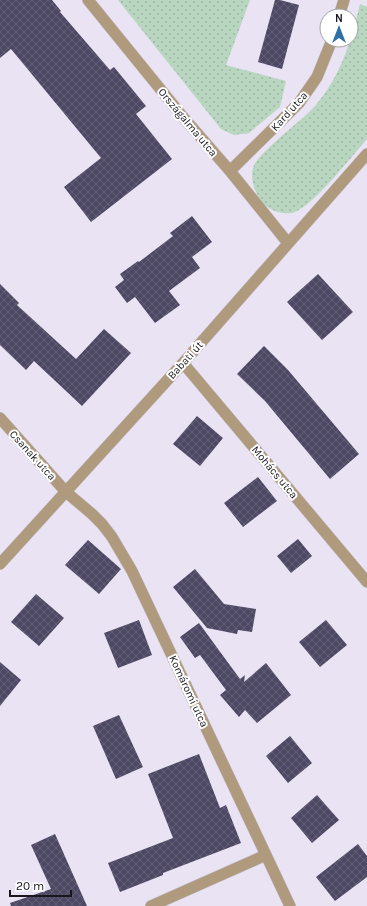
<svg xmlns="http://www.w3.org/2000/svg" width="367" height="906" font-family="Karla,sans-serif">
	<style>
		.grass { fill: url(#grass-dots) }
		.building { fill: url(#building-cross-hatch) }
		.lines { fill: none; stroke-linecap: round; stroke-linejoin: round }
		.minor-casing { stroke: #c4becc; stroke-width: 12 }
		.minor { stroke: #af9a7d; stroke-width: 11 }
		.labels { text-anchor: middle; stroke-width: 4; stroke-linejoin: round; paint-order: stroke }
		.street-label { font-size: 11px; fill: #19171c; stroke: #fff }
	</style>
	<defs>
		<pattern id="grass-dots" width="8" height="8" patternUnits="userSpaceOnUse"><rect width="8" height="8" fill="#b9d6c0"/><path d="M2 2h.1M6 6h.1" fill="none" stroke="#9eb7a4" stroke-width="1.8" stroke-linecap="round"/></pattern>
		<pattern id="building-cross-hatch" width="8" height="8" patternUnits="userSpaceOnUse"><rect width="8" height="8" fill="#4d4964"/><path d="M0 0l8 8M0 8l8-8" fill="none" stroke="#635f75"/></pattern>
	</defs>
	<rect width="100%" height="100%" fill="#e9e3f3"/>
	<!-- grass -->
	<path class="grass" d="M118,0H250L226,65L286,81L280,107L249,133L234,135L221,129Z
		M360,4L367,7V139C352,156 311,209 292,213C284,214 278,213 271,209C268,207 264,206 262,202C255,193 250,180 253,168C256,154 303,120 315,106C341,76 351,41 360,4Z"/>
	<!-- building -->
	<path class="building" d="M0,0H52L61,11L60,12L110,70L114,67L146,106L136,114L172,159L91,222L64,187L101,158L11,49L0,58Z
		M275,0H280L299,5L282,69L258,62Z
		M192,216L212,242L192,257L200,268L169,291L180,305L155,323L135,297L127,303L115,287L124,280L120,274L138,261L139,262L173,236L170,233Z
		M318,274L353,312L322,340L287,302Z
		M0,284L19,303L17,305L76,359L104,329L131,353L82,406L34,361L26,370L0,345Z
		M264,346L288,370L359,454L330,479L265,401L237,374Z
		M197,416L223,438L200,466L173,444Z
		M258,477L277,501L243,527L224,503Z
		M298,539L312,556L291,573L277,556Z
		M88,540L121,569L99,594L65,565Z
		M195,569L224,604L256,609L252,632L238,630L237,634L207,628L173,587Z
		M36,594L64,618L39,646L11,622Z
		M139,620L152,655L118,668L104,633Z
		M326,620L347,645L320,667L299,642Z
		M199,623L240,679L245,675L244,682L266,663L291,695L257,723L245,710L239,717L220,695L226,690L200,655L195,658L180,637Z
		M0,662L21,680L0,706Z
		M119,715L143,767L116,779L93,726Z
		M290,736L312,763L288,783L266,756Z
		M199,754L220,808L226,805L241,843L163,873V875L120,892L108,863L173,838L148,774Z
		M317,795L339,820L312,843L291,818Z
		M55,834L87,906H11L10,903L51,889L31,845Z
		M358,844L367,856V877L335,901L316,877Z"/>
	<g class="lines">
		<defs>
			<path id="minor" d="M88,0L183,117L230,171L288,243
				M339,16L344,0
				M230,171L299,103L317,77L332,40
				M183,363L367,582
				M0,418L66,492L92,514L102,524L112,537L132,571L290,906
				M0,564L183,363L367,154
				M151,906L266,855"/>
		</defs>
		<!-- minor casing -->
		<use href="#minor" class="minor-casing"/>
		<!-- minor -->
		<use href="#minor" class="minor"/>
	</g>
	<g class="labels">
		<!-- street labels -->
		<g class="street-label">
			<text transform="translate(289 111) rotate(-48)" y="4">Kard utca</text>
			<text transform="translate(188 122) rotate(50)" y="4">Országalma utca</text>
			<text transform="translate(185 360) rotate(-48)" y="4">Babati út</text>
			<text transform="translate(33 455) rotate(48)" y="4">Csanak utca</text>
			<text transform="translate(275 472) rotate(50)" y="4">Mohács utca</text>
			<text transform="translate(189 691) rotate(65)" y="4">Komáromi utca</text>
		</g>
	</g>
	<!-- north arrow -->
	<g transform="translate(339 28)"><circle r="19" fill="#ffffff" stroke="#a3a2a4"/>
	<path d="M0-3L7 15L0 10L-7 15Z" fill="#2f70a6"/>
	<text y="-6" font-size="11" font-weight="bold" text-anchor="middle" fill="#19171c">N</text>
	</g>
	<!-- scale -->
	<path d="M10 890v6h61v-6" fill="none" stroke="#19171c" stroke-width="2"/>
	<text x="16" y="890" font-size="12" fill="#19171c" stroke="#ffffff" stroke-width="3" paint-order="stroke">20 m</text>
</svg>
